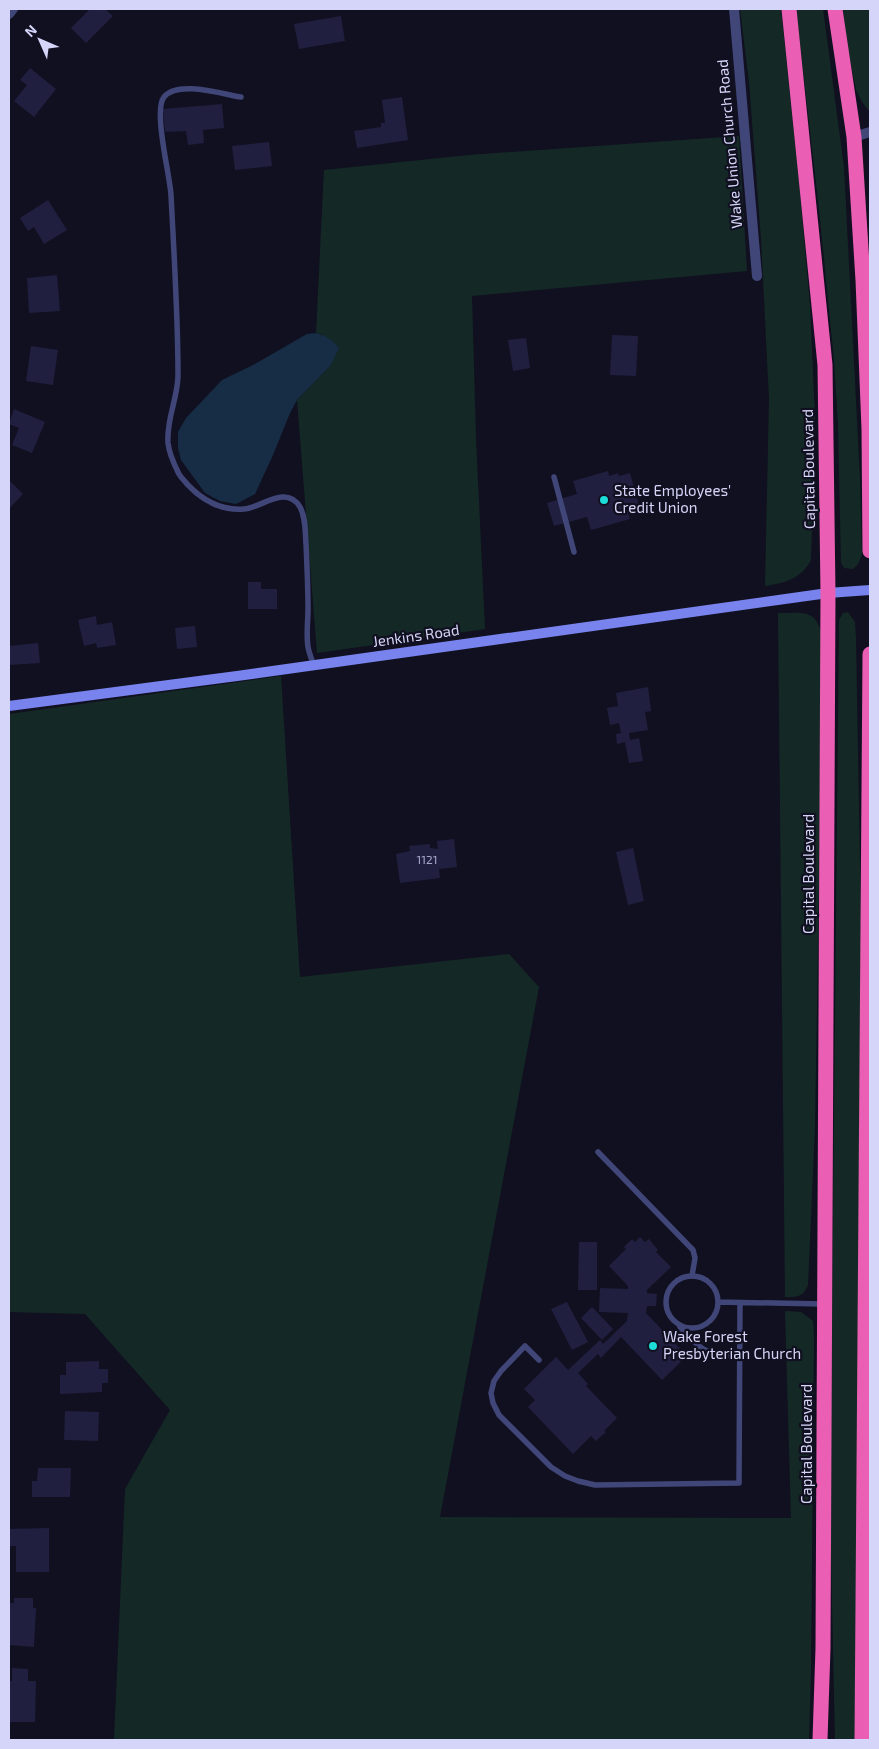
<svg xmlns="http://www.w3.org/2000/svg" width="879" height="1749" font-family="'Exo 2',sans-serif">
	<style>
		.green { fill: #142926 }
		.water { fill: #162d45 }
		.building { fill: #211f3f }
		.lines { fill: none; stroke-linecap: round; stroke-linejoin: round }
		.lane { stroke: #414679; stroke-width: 5.5 }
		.street { stroke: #414679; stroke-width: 10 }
		.secondary { stroke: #7883ed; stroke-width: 10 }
		.highway { stroke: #ea5fb3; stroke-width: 15 }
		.poi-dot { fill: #1dddd9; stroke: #111020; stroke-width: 2 }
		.labels { text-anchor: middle; stroke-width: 4.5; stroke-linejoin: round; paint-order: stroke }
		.number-label { font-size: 12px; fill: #a8a8ca }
		.street-label { font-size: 15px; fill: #d5d5f9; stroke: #111020 }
		.poi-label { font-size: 15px; fill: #d5d5f9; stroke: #111020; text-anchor: start }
	</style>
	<rect width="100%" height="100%" fill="#111020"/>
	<!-- green -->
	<path class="green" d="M740,9H781L799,183L810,305L815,420L811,560C801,579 785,583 765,586L769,399L761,239L749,82Z
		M796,9H823L844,167L860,479L862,555L858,564L853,569L844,568L841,563L838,425L834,360L819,209Z
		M843,9H870V112L862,102L856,90L848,49Z
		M739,136L747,271L472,296L476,439L485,629L317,653L297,400L330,366L323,335L316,333L324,170L469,155Z
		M848,612L855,622L856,640L861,922L855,1740H835L830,1509L839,620L843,613Z
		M778,613C805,613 816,608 823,639L815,1127L808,1285C803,1297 798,1297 785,1297Z
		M281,676L300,977L509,954L539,987L440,1517L791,1518L785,1311L801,1312L813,1321L814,1336L811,1668L809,1740H114L125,1489L170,1410L85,1314L9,1312V714Z"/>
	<!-- water -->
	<path class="water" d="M316,333C325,335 334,341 339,348L330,366L297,400L290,413L273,455L255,494L236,504L220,501L205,493L181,460L178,448V432L186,418L222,380L253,365L307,334Z"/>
	<!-- building -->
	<path class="building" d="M90,9H105L113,16L86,43L71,28Z
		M341,16L345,41L299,49L294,24Z
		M30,68L56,89L34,117L14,101L27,85L20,80Z
		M402,97L408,140L357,148L354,131L381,127V123H385L382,100Z
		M222,104L224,128L203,130L204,143L188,145L186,131L165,132L163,109Z
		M269,142L272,166L235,170L232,146Z
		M48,200L67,230L44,244L34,227L28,231L20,218Z
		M57,275L60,311L29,313L27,278Z
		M612,335L638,336L636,376L610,375Z
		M526,338L530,368L513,371L508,340Z
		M31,346L58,350L53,385L26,381Z
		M14,409L45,422L32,453L12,445L19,428L9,424Z
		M608,471L609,476L618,473L619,476L630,473L639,506L627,510L630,519L591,530L587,517L554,526L547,503L577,494L573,481Z
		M9,480L23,494L9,509Z
		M248,582H261V589H277V609H248Z
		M96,616L97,625L112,622L116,645L97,648L96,643L84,646L78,620Z
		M195,626L197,647L177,649L175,628Z
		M38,643L40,663L9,665V646Z
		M648,687L651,711L645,712L648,730L629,733L630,740L639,738L643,761L629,763L625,742L617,744L616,734L621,733L619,723L610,725L607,708L618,706L616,693Z
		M454,839L457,867L439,869L440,878L400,883L396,854L410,851L409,846L430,844V848L438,849L437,841Z
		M633,848L644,901L628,905L616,852Z
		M640,1237L645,1242L649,1239L658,1250L656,1252L671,1267L647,1290V1293L657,1294L656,1306H647L646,1313L687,1356L662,1380L621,1337L601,1358L598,1354L578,1373L588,1384L586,1386L617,1418L604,1431L606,1432L596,1441L591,1436L573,1454L528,1407L535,1400L524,1389L556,1357L568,1370L600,1340L603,1344L627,1321L628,1313L599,1312L600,1288L628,1289V1286L609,1266L626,1249L624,1247L632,1239L635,1242Z
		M579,1242H597V1290H578Z
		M567,1302L588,1342L572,1350L551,1309Z
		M592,1307L613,1329L602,1340L581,1318Z
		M99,1361V1369H108V1383H102V1392L60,1394V1375H66V1362Z
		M65,1411L99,1412L98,1441L64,1440Z
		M38,1468H71L70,1497H32V1481H37Z
		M49,1528V1572H16V1546H9V1529Z
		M14,1598H33V1608H36L34,1647L9,1645V1603H14Z
		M12,1668L28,1669V1681H36L35,1722H9V1681H12Z"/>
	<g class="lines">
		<!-- lane -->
		<path class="lane" d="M241,97C222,94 178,80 164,97C153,111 170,175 171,195C174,255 178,315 178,375C178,398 166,420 168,443C169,452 174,464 178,472C180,477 184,480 187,484C202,500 221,511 244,509C261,508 286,484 300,507C306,518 305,532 306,544C307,566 308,587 308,609C308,621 306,635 308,647C309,653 312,660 314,666
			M554,477L574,552
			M598,1152L693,1250L695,1258L692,1276
			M666 1302a26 26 0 1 1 52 0a26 26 0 1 1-52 0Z
			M718,1302L823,1304
			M680,1327C701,1351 707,1355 740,1356
			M539,1360L525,1346L501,1371L494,1381L491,1393L493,1403L499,1415L551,1467L565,1476L578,1481L595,1485L739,1483L740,1303"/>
		<!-- street -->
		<path class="street" d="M734,9L757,276
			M9,14L13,9
			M854,137L870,132"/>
		<!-- secondary -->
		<path class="secondary" d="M9,706L237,676L828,593L870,590"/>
		<!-- highway -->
		<path class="highway" d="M789,9L825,365L828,593L823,1648L820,1740
			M835,9L854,137L863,280L869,429L870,551
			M862,1740L870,654"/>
	</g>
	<!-- markers -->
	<g class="poi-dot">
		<circle cx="604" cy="500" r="5"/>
		<circle cx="653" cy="1346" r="5"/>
	</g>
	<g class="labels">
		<!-- number labels -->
		<g class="number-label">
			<text x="427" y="864">1121</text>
		</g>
		<!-- street labels -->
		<g class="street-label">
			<text transform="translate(730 144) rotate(-95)" y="5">Wake Union Church Road</text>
			<text transform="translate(809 469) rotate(-91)" y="5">Capital Boulevard</text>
			<text transform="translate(416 636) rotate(-8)" y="5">Jenkins Road</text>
			<text transform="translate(809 874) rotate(-90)" y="5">Capital Boulevard</text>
			<text transform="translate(807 1444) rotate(-90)" y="5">Capital Boulevard</text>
		</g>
		<!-- poi labels -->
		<g class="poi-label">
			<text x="614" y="496">State Employees'<tspan x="614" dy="17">Credit Union</tspan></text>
			<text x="663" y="1342">Wake Forest<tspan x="663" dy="17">Presbyterian Church</tspan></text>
		</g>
	</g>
	<!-- border -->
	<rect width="879" height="1749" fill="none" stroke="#d5d5f9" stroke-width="20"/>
	<!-- north arrow -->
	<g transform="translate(40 40) rotate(315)" stroke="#111020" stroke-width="4" paint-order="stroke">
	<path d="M0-4L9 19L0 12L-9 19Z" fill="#d5d5f9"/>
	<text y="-8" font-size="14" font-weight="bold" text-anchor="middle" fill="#d5d5f9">N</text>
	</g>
</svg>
